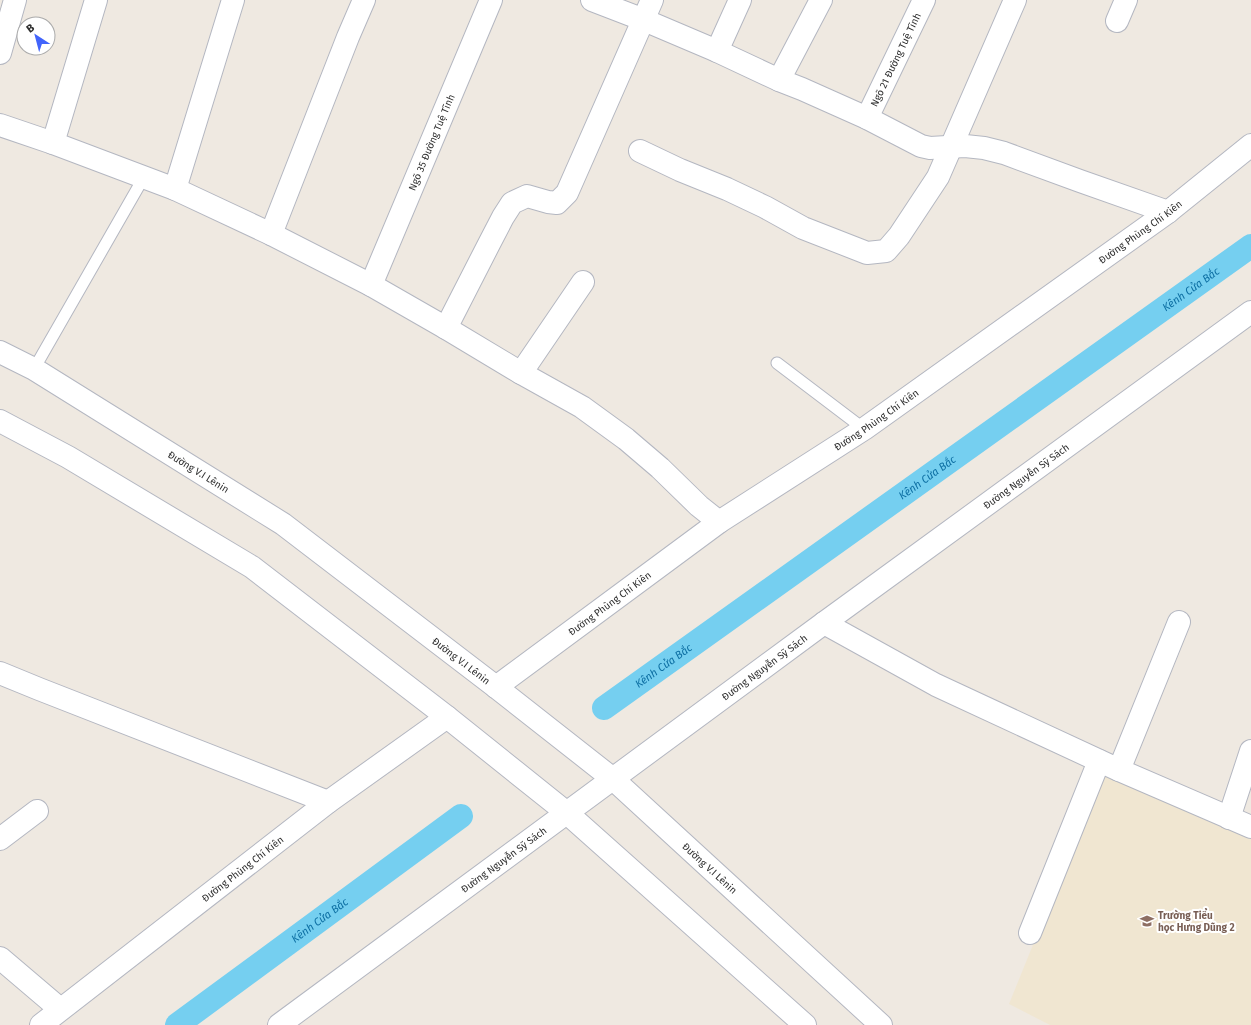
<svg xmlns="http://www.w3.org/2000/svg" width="1251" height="1025" font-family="'Fira Sans',sans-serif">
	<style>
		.education { fill: #f0e6d1 }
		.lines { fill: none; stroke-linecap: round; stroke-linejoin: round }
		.canal { stroke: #75cff0; stroke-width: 24 }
		.lane-casing { stroke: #b4b7c1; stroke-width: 13 }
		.street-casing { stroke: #b4b7c1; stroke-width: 24 }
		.secondary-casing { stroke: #b4b7c1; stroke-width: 24 }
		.lane { stroke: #fff; stroke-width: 11 }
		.street { stroke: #fff; stroke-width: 22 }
		.secondary { stroke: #fff; stroke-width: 22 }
		.labels { text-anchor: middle; stroke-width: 4; stroke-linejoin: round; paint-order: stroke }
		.street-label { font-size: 10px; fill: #2e2e2e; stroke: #fff }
		.education-label { font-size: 10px; font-weight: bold; fill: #785e54; stroke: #fff; text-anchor: start }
		.water-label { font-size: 11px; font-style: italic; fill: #0d6fa3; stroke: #fff }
	</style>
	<rect width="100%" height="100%" fill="#efe9e1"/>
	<!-- education -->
	<path class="education" d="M1102,774L1251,838V1025H1050L1009,1004Z"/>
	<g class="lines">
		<!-- canal -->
		<g class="canal">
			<path id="s1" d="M604,708L1251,246"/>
			<path id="s2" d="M177,1025L461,816"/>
		</g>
		<defs>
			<path id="lane" d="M777,363L864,429
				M34,369L144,177"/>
			<g id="street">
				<path d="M592,0L644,20L717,51L779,80L802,89L867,118L921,146L930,148L965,146L984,148L1004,153L1080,181L1168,212"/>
				<path d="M1117,21L1126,0"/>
				<path d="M717,51L740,0"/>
				<path d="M0,53L15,0"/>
				<path d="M779,80L821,0"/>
				<path id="s3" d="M867,118L924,0"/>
				<path d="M0,125L53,143L175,189L271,234L371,285L446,328L521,373L582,407L626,439L660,468L699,506L719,522"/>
				<path d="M53,143L96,0"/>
				<path d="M640,151L680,170L727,189L765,207L803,228L867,253L886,251L899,236L938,177L1015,0"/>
				<path d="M175,189L233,0"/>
				<path d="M271,234L348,37L364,0"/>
				<path id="s4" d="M371,285L491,0"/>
				<path d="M446,328L489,244L503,217L512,203L527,196L548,202L557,203L567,193L652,0"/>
				<path d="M521,373L583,282"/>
				<path d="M824,623L936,685L1119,770L1251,827"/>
				<path d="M0,673L39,689L328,802"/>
				<path id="s5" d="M496,687L719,522L864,429L1168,212L1251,145"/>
				<path d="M1119,770L1179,622"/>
				<path d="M1229,818L1251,751"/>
				<path d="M0,839L37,811"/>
				<path d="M1030,933L1099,761"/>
				<path d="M0,958L60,1009"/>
				<path id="s6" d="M41,1025L328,802L447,717"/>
			</g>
			<g id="secondary">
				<path id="s7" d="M0,352L34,369L283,524L496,687L613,779L881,1025"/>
				<path d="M0,421L68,457L252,567L447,717L567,813L805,1025"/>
				<path id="s8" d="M279,1025L824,623L1251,312"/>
			</g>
		</defs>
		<!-- lane casing -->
		<use href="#lane" class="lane-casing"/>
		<!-- street casing -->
		<use href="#street" class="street-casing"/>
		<!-- secondary casing -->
		<use href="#secondary" class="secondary-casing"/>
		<!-- lane -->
		<use href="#lane" class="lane"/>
		<!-- street -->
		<use href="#street" class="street"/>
		<!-- secondary -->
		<use href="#secondary" class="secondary"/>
	</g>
	<!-- icons -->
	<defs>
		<symbol id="school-bare" viewBox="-9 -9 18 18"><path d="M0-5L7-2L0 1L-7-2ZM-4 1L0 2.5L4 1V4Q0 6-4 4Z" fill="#8d6e63" stroke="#fff" stroke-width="2.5" paint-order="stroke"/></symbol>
	</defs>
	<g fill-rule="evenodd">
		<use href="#school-bare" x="1137" y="911" width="20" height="20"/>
	</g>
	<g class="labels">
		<!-- street labels -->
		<g class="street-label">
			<text dy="4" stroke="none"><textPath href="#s3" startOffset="65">Ngõ 21 Đường Tuệ Tĩnh</textPath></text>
			<text dy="4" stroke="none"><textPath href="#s4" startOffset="155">Ngõ 35 Đường Tuệ Tĩnh</textPath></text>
			<text dy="4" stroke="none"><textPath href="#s5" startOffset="789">Đường Phùng Chí Kiên</textPath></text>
			<text dy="4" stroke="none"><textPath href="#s5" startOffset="465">Đường Phùng Chí Kiên</textPath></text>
			<text dy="4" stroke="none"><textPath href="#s7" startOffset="232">Đường V.I Lênin</textPath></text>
			<text dy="4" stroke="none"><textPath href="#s8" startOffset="927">Đường Nguyễn Sỹ Sách</textPath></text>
			<text dy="4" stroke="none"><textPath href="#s5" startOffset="141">Đường Phùng Chí Kiên</textPath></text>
			<text dy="4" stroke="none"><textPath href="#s7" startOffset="556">Đường V.I Lênin</textPath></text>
			<text dy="4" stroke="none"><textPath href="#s8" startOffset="603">Đường Nguyễn Sỹ Sách</textPath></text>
			<text dy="4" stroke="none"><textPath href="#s8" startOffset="279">Đường Nguyễn Sỹ Sách</textPath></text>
			<text dy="4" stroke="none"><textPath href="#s7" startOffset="880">Đường V.I Lênin</textPath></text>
			<text dy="4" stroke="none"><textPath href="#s6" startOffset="255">Đường Phùng Chí Kiên</textPath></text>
		</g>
		<!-- education labels -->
		<g class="education-label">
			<text x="1158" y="919">Trường Tiểu<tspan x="1158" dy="12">học Hưng Dũng 2</tspan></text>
		</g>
		<!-- water labels -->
		<g class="water-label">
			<text dy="4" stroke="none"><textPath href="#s1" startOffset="721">Kênh Cửa Bắc</textPath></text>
			<text dy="4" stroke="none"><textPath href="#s1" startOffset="397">Kênh Cửa Bắc</textPath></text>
			<text dy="4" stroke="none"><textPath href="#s1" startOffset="73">Kênh Cửa Bắc</textPath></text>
			<text dy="4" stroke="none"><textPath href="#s2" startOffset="177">Kênh Cửa Bắc</textPath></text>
		</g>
	</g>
	<!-- north arrow -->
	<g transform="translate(36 36) rotate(324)"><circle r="19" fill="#ffffff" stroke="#ababab"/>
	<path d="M0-3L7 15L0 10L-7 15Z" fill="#4264fb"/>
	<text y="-6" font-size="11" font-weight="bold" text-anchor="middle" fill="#2e2e2e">B</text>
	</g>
</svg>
